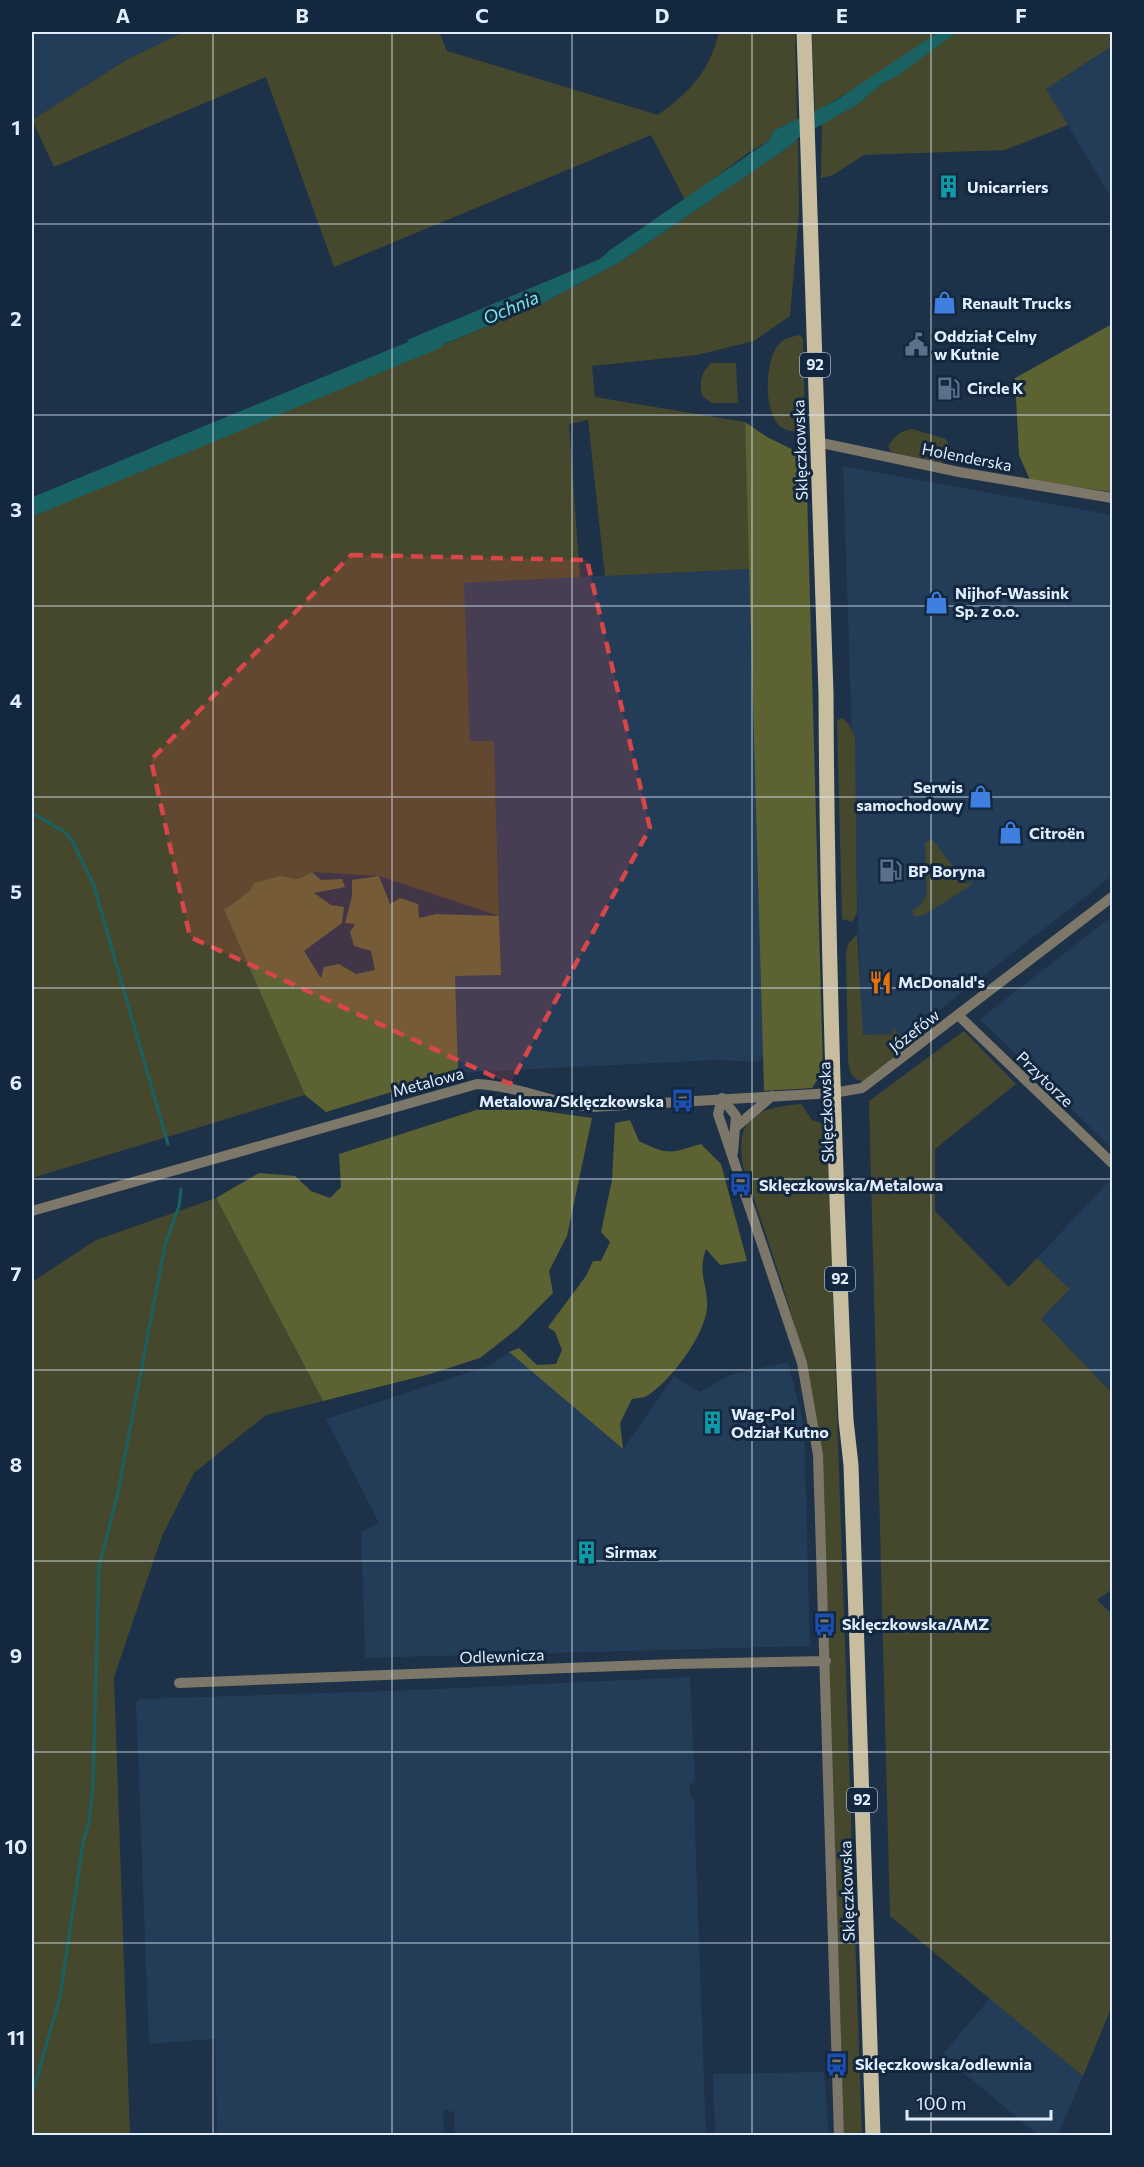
<svg xmlns="http://www.w3.org/2000/svg" width="1144" height="2167" font-family="Commissioner,sans-serif">
	<style>
		.built { fill: #233c58 }
		.green { fill: #45482c }
		.forest { fill: #5d6233 }
		.water { fill: #196264 }
		.lines { fill: none; stroke-linecap: round; stroke-linejoin: round }
		.stream { stroke: #196264; stroke-width: 3 }
		.river { stroke: #196264; stroke-width: 18 }
		.minor { stroke: #7c7768; stroke-width: 10 }
		.primary { stroke: #c8bd9f; stroke-width: 15 }
		.marked { fill: #d84648; fill-opacity: 0.2; stroke: #d84648; stroke-width: 4.5; stroke-dasharray: 12 8; stroke-linejoin: round }
		.grid { fill: none; stroke: #e1edfd; stroke-width: 1.5; stroke-opacity: 0.55 }
		.labels { text-anchor: middle; stroke-width: 6; stroke-linejoin: round; paint-order: stroke }
		.shield { fill: #13273e; stroke: #a3b2c4; stroke-width: 1.5 }
		.shield-label { font-size: 15px; font-weight: bold; fill: #e1edfd }
		.poi-label { font-size: 16px; font-weight: bold; fill: #e1edfd; stroke: #13273e; text-anchor: start }
		.street-label { font-size: 16px; fill: #e1edfd; stroke: #13273e }
		.water-label { font-size: 18px; font-style: italic; fill: #7be6e9; stroke: #13273e }
		.neatline { fill: none; stroke: #e1edfd; stroke-width: 2 }
		.grid-label { font-size: 20px; text-anchor: middle; font-weight: bold; fill: #e1edfd }
	</style>
	<rect width="100%" height="100%" fill="#1d3148"/>
	<!-- built -->
	<path class="built" d="M32,32H184L126,60L32,120Z
		M1112,46V199L1046,89Z
		M843,466L1112,515V876L867,1066L863,1072Z
		M750,569L765,1056L758,1062L716,1060L454,1073L458,1068L455,976L501,974L494,742H470L463,582Z
		M1112,916V1149L980,1019Z
		M1112,1178V1393L1041,1319L1070,1289L1037,1258Z
		M509,1352L623,1449L674,1376L699,1392L730,1375L788,1362L804,1426L810,1646L365,1658L361,1532L379,1523L326,1419L489,1366Z
		M690,1677L695,1781L690,1785V1795L694,1799L706,2135H455L454,2112L443,2110L444,2135H217L215,2039L149,2044L136,1703L139,1699L414,1690Z
		M990,1998L1083,2076L1058,2135H1038L942,2055Z
		M824,2072L829,2135H715L713,2074Z"/>
	<!-- green -->
	<path class="green" d="M184,32H439L447,51L658,115C691,91 709,72 719,32H795L797,120L773,131L770,140L748,153L685,200L651,135L334,267L266,77L54,167L32,120L126,60Z
		M812,32H939L867,81L815,112Z
		M957,32H1112V46L1046,89L1068,125L1005,150L864,155L833,175L821,178L822,123L858,104L883,83Z
		M798,138L799,214L790,316L754,341L697,355L592,366L595,397L745,422L750,569L605,576L588,420L569,424L580,577L464,583L470,741H494L499,916L379,876L312,872L298,879L280,876L251,890L224,910L305,1095L32,1178V512L71,494L183,452L290,404L336,389L539,305L620,262L790,146Z
		M799,335L803,338L805,428C762,448 761,366 778,345C784,338 791,337 799,335Z
		M711,363H736L738,403H712L702,396C699,383 701,372 711,363Z
		M912,429L946,439L949,446L947,459L939,464L891,452L888,446C895,436 900,431 912,429Z
		M842,718L848,723L855,736L857,913L852,922L842,919L837,720Z
		M932,839L967,884L972,881L973,884L926,914L914,917L912,911L921,905L927,893L925,843Z
		M857,934L863,1035L893,1034V1027L905,1040V1046L901,1051L866,1081C851,1081 850,1073 848,1060L846,953L848,944Z
		M964,1031L1016,1084L935,1149V1211L1009,1287L1037,1258L1070,1289L1041,1319L1112,1393V1589L1097,1600L1112,1614V2006L1083,2076L890,1916L869,1101Z
		M801,1104L812,1120L827,1125L862,2135H844L822,1454C809,1352 775,1263 743,1166C735,1117 756,1108 801,1104Z
		M216,1198L323,1401L266,1415L194,1473L162,1536L114,1677L130,2135L32,2136V1282L96,1240Z"/>
	<!-- forest -->
	<path class="forest" d="M1112,324V492L1030,480L1019,455L1015,378Z
		M745,422L767,437L806,456L823,1071L812,1088L764,1091Z
		M312,872L321,880L342,879L345,887L314,893L331,905L344,907L342,923L304,951L321,978L324,967L339,964L356,974L375,970L371,951L354,946L350,932L355,924L345,923L352,896V880L379,876L390,904L400,898L418,904L419,918L436,914L499,916L501,975L455,976L458,1068L454,1073L326,1112L305,1095L224,910L251,890L254,883L280,876L298,879Z
		M495,1104L592,1118L567,1236L549,1271L553,1293L517,1329L480,1358L430,1374L323,1401L216,1198L259,1173L295,1176L311,1191L330,1198L341,1187L339,1154Z
		M630,1120L639,1141C669,1156 670,1153 701,1144L721,1164L747,1261L720,1265L706,1249C697,1275 708,1283 707,1308C705,1335 669,1384 645,1397C642,1398 636,1398 632,1399L620,1423L623,1449L509,1352L519,1348L537,1365L556,1364L562,1350L555,1332L548,1327L586,1276L593,1261H601L610,1242L601,1232L612,1180L615,1123Z"/>
	<!-- water -->
	<path class="water" d="M939,32H957L896,77L883,83L858,104L798,138L790,146L620,262L539,305L417,355L407,340L600,259L610,250L770,140L773,131L835,101Z"/>
	<g class="lines">
		<!-- stream -->
		<path class="stream" d="M32,813L66,833L73,842L94,886L168,1144
			M32,2095L60,1997L83,1843L89,1821L93,1785L99,1566L117,1497L165,1245L179,1206L181,1189"/>
		<!-- river -->
		<path class="river" d="M32,507L436,340"/>
		<!-- minor -->
		<path class="minor" d="M817,442L959,472L1112,498
			M959,1016L1112,1163
			M722,1098L718,1114L802,1363L818,1455L839,2136
			M722,1098L736,1116L733,1152
			M737,1126L772,1096
			M32,1211L477,1084C517,1086 552,1103 592,1107L833,1093L862,1088L1112,897
			M179,1683L673,1664L826,1661"/>
		<!-- primary -->
		<path class="primary" d="M804,32L826,693C827,935 835,1178 846,1420L851,1465L873,2136"/>
	</g>
	<!-- marked area -->
	<path class="marked" d="M351,555L587,560L650,828L510,1084L190,937L151,760Z"/>
	<!-- grid -->
	<path class="grid" d="M213,32V2136M392,32V2136M572,32V2136M752,32V2136M931,32V2136M32,224H1112M32,415H1112M32,606H1112M32,797H1112M32,988H1112M32,1179H1112M32,1370H1112M32,1561H1112M32,1752H1112M32,1943H1112"/>
	<!-- icons -->
	<defs>
		<symbol id="building-bare" viewBox="-9 -9 18 18"><path d="M-4-6H4V6H1V3H-1V6H-4ZM-2.5-4.3h1.7v1.8h-1.7ZM.8-4.3h1.7v1.8H.8ZM-2.5-1h1.7V.8h-1.7ZM.8-1h1.7V.8H.8Z" fill="#0f9aa8" stroke="#13273e" stroke-width="2.5" paint-order="stroke"/></symbol>
		<symbol id="shop-bare" viewBox="-9 -9 18 18"><path d="M-5-2.5h2.3a2.7 3.5 0 0 1 5.4 0H5L5.5 6h-11ZM-1.5-2.5h3a1.5 2.3 0 0 0-3 0Z" fill="#3f7fe0" stroke="#13273e" stroke-width="2.5" paint-order="stroke"/></symbol>
		<symbol id="civic-bare" viewBox="-9 -9 18 18"><path d="M-.6-6.5H3V-4.5H.6V-3L4-1V1h2V6H-6V1h2V-1L-.6-3ZM-1.2 2.5V6h2.4V2.5Z" fill="#5c6f8a" stroke="#13273e" stroke-width="2.5" paint-order="stroke"/></symbol>
		<symbol id="fuel-bare" viewBox="-9 -9 18 18"><path d="M-5.5-6h7V0h2V4h1.3V-2.5L3-4.5l.8-.8L6-3V5H2.5V1h-1V6h-7ZM-4.2-4.7v3.2H.2V-4.7Z" fill="#5c6f8a" stroke="#13273e" stroke-width="2.5" paint-order="stroke"/></symbol>
		<symbol id="restaurant-bare" viewBox="-9 -9 18 18"><path d="M-5-6h1v4h1v-4h1v4h1v-4h1v5L-1.5 .5V6h-2V.5L-5-1ZM5-6V6H3V1.5H1.5Q1.5-4 5-6Z" fill="#e8710a" stroke="#13273e" stroke-width="2.5" paint-order="stroke"/></symbol>
		<symbol id="bus-bare" viewBox="-9 -9 18 18"><path d="M-5-6H5V4H4V6H2V4H-2V6H-4V4H-5ZM-3.5-4V0h7V-4ZM-3.5 1.2v1.5H-2V1.2ZM2 1.2v1.5H3.5V1.2Z" fill="#1a4fb4" stroke="#13273e" stroke-width="2.5" paint-order="stroke"/></symbol>
	</defs>
	<g fill-rule="evenodd">
		<use href="#building-bare" x="932" y="170" width="33" height="33"/>
		<use href="#shop-bare" x="928" y="286" width="33" height="33"/>
		<use href="#civic-bare" x="900" y="328" width="33" height="33"/>
		<use href="#fuel-bare" x="932" y="372" width="33" height="33"/>
		<use href="#shop-bare" x="920" y="586" width="33" height="33"/>
		<use href="#shop-bare" x="964" y="780" width="33" height="33"/>
		<use href="#shop-bare" x="994" y="816" width="33" height="33"/>
		<use href="#fuel-bare" x="874" y="854" width="33" height="33"/>
		<use href="#restaurant-bare" x="864" y="966" width="33" height="33"/>
		<use href="#bus-bare" x="666" y="1084" width="33" height="33"/>
		<use href="#bus-bare" x="724" y="1168" width="33" height="33"/>
		<use href="#building-bare" x="696" y="1406" width="33" height="33"/>
		<use href="#building-bare" x="570" y="1536" width="33" height="33"/>
		<use href="#bus-bare" x="808" y="1608" width="33" height="33"/>
		<use href="#bus-bare" x="820" y="2048" width="33" height="33"/>
	</g>
	<g class="labels">
		<!-- shield labels -->
		<g class="shield">
			<rect x="800" y="353" width="30" height="24" rx="4.5"/>
			<rect x="825" y="1267" width="30" height="24" rx="4.5"/>
			<rect x="847" y="1788" width="30" height="24" rx="4.5"/>
		</g>
		<g class="shield-label">
			<text x="815" y="370">92</text>
			<text x="840" y="1284">92</text>
			<text x="862" y="1805">92</text>
		</g>
		<!-- poi labels -->
		<g class="poi-label">
			<text x="967" y="193">Unicarriers</text>
			<text x="962" y="309">Renault Trucks</text>
			<text x="934" y="342">Oddział Celny<tspan x="934" dy="18">w Kutnie</tspan></text>
			<text x="967" y="394">Circle K</text>
			<text x="955" y="599">Nijhof-Wassink<tspan x="955" dy="18">Sp. z o.o.</tspan></text>
			<text x="963" y="793" text-anchor="end">Serwis<tspan x="963" dy="18">samochodowy</tspan></text>
			<text x="1029" y="839">Citroën</text>
			<text x="908" y="877">BP Boryna</text>
			<text x="898" y="988">McDonald's</text>
			<text x="664" y="1107" text-anchor="end">Metalowa/Sklęczkowska</text>
			<text x="759" y="1191">Sklęczkowska/Metalowa</text>
			<text x="731" y="1420">Wag-Pol<tspan x="731" dy="18">Odział Kutno</tspan></text>
			<text x="605" y="1558">Sirmax</text>
			<text x="842" y="1630">Sklęczkowska/AMZ</text>
			<text x="855" y="2070">Sklęczkowska/odlewnia</text>
		</g>
		<!-- street labels -->
		<g class="street-label">
			<text transform="translate(800 450) rotate(-92)" y="6">Sklęczkowska</text>
			<text transform="translate(967 457) rotate(11)" y="6">Holenderska</text>
			<text transform="translate(914 1031) rotate(-38)" y="6">Józefów</text>
			<text transform="translate(1045 1079) rotate(44)" y="6">Przytorze</text>
			<text transform="translate(428 1082) rotate(-15)" y="6">Metalowa</text>
			<text transform="translate(826 1112) rotate(-92)" y="6">Sklęczkowska</text>
			<text transform="translate(502 1656) rotate(-2)" y="6">Odlewnicza</text>
			<text transform="translate(847 1891) rotate(-92)" y="6">Sklęczkowska</text>
		</g>
		<!-- water labels -->
		<g class="water-label">
			<text transform="translate(511 308) rotate(-23)" y="6">Ochnia</text>
		</g>
	</g>
	<!-- border -->
	<rect width="1144" height="2167" fill="none" stroke="#13273e" stroke-width="66"/>
	<!-- scale -->
	<path d="M907 2110v9h144v-9" fill="none" stroke="#e1edfd" stroke-width="3"/>
	<text x="916" y="2110" font-size="18" fill="#e1edfd" stroke="#13273e" stroke-width="4.5" paint-order="stroke">100 m</text>
	<rect x="33" y="33" width="1078" height="2101" class="neatline"/>
	<g class="grid-label">
		<text x="123" y="23">A</text>
		<text x="302" y="23">B</text>
		<text x="482" y="23">C</text>
		<text x="662" y="23">D</text>
		<text x="842" y="23">E</text>
		<text x="1021" y="23">F</text>
		<text x="16" y="135">1</text>
		<text x="16" y="326">2</text>
		<text x="16" y="517">3</text>
		<text x="16" y="708">4</text>
		<text x="16" y="899">5</text>
		<text x="16" y="1090">6</text>
		<text x="16" y="1281">7</text>
		<text x="16" y="1472">8</text>
		<text x="16" y="1663">9</text>
		<text x="16" y="1854">10</text>
		<text x="16" y="2045">11</text>
	</g>
</svg>
